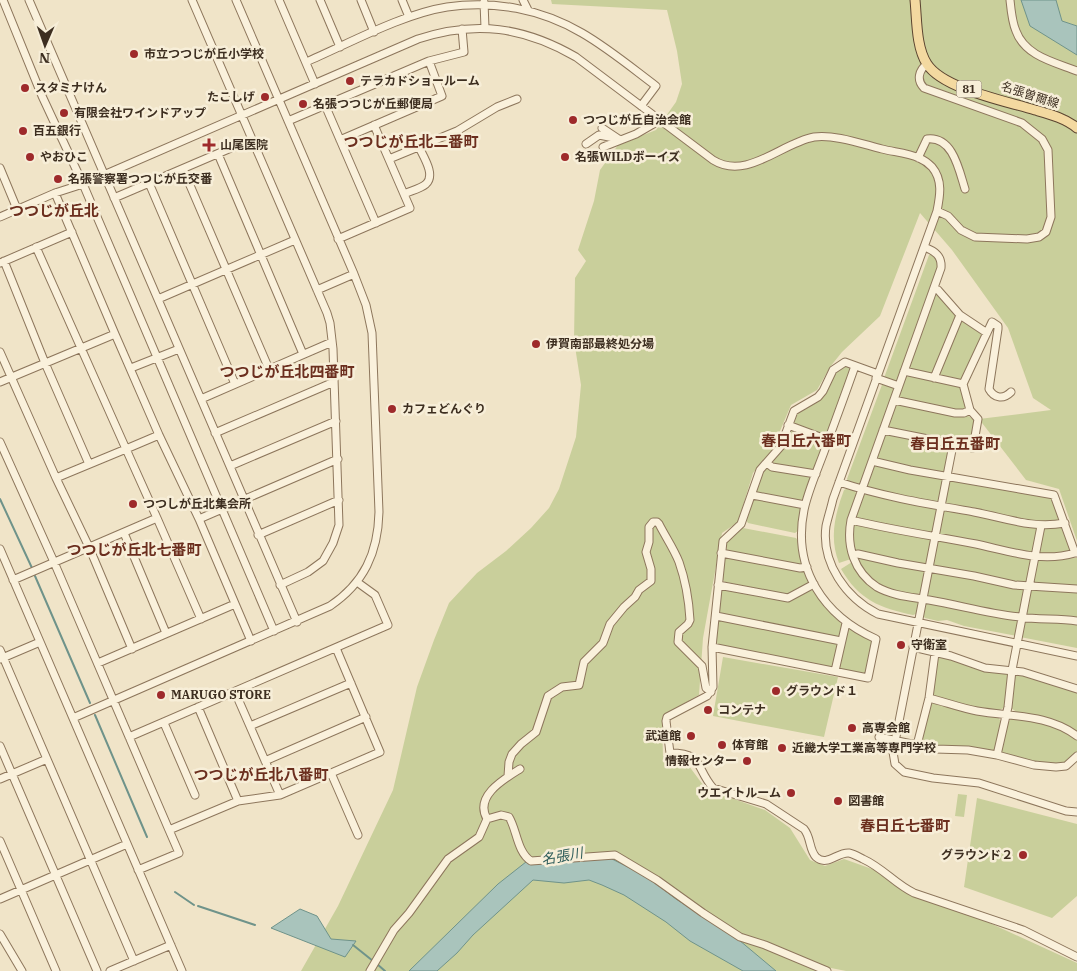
<svg xmlns="http://www.w3.org/2000/svg" width="1077" height="971" font-family="'IBM Plex Serif','Noto Sans JP',serif">
	<style>
		.green { fill: #c9cf9b }
		.water { fill: #a9c4bc; stroke: #6f938a }
		.lines { fill: none; stroke-linecap: round; stroke-linejoin: round }
		.stream { stroke: #6f938a; stroke-width: 2 }
		.minor-casing { stroke: #8d765c; stroke-width: 9 }
		.major-casing { stroke: #5b4430; stroke-width: 11 }
		.minor { stroke: #faf1dc; stroke-width: 7 }
		.major { stroke: #f3d9a0; stroke-width: 9 }
		.poi-dot { fill: #9e2a2b; stroke: #f7eed8; stroke-width: 2 }
		.labels { text-anchor: middle; stroke-width: 5; stroke-linejoin: round; paint-order: stroke }
		.shield { fill: #f7eed8; stroke: #756857; stroke-width: 1 }
		.shield-label { font-size: 11px; font-weight: bold; fill: #3d2e20 }
		.poi-label { font-size: 12px; font-weight: bold; fill: #3d2e20; stroke: #f7eed8; text-anchor: start }
		.street-label { font-size: 12px; fill: #3d2e20; stroke: #f7eed8 }
		.water-label { font-size: 14px; font-style: italic; fill: #2f5d5a; stroke: #f7eed8 }
		.quarter-label { font-size: 15px; font-weight: bold; fill: #6b2e1e; stroke: #f7eed8 }
	</style>
	<rect width="100%" height="100%" fill="#f0e4c8"/>
	<!-- green -->
	<path class="green" d="M551,0H1077V541L1059,489L1026,480L979,419L1051,410L1033,398L1008,328L952,250L920,213L880,316L842,352L830,367L817,390L791,405L772,450L753,473L738,522L722,533L703,638L699,695L664,715L662,719L663,756L686,762L706,789L765,810L790,828L810,860L825,866L844,859L872,869L1077,963V971H846L831,968L829,971H301L338,906L393,790L417,687L434,640L449,603L477,573L506,551L531,528L549,508L559,489L576,437L581,385L574,340L575,278L586,261L578,250L594,201L600,170L618,145L656,130L676,102L682,84L677,51L667,10L552,4Z
		M932,254L934,255L938,267L897,383L884,378L929,255Z
		M938,294L955,313L956,317L933,372L930,374L910,370L908,367L934,295Z
		M964,321L980,332L982,336L963,378L960,380L941,377L939,373L960,322Z
		M842,366H849L851,371L827,434L824,436L794,425L793,422C801,403 811,410 822,397C831,386 830,377 842,366Z
		M908,376L958,386L961,388L967,406L964,410L956,411L901,400L898,396L904,378Z
		M883,382L896,387L861,484L857,486L849,483L847,479Z
		M898,405L954,416L967,415L975,421L972,442L967,445L889,429L888,426L894,407Z
		M792,431L822,441L824,445L816,468C808,471 783,467 774,465L773,460L784,447L789,433Z
		M887,434L947,447L949,450L946,470L942,472L878,460L876,455L883,437Z
		M877,465L941,478L943,481L940,501L936,503L868,489L866,486L873,466Z
		M766,468L790,473L810,475L812,479L804,500L801,502L758,494L756,490L762,472Z
		M952,479L1026,494L1049,497L1053,499L1061,518L1058,521L1042,523L948,505L945,501L949,482Z
		M848,488L855,491L857,495C849,521 843,531 851,559L839,563C829,538 835,514 844,490Z
		M866,494L893,501L935,508L937,512L933,531L930,534L857,519L855,515L862,496Z
		M756,498L799,507L801,510L799,530L795,533L748,523L746,520L752,500Z
		M946,510L997,520L1024,527L1039,528L1034,554L941,535L939,532L942,512Z
		M856,524L889,532L929,539L931,542L927,562L924,564L884,558L856,551L853,547L852,526Z
		M1061,527L1064,529L1071,548L1069,552L1038,554L1043,529Z
		M743,528L796,538L799,542L803,563L799,566L728,552C722,543 734,530 743,528Z
		M941,541L1032,559L1028,584L935,566L933,563L936,543Z
		M727,557L803,571L809,580L808,585L787,595L725,582L722,579L724,559Z
		M860,557L896,566L923,569L925,573L921,593C915,595 911,594 905,593C881,589 870,580 858,561Z
		M1077,558V587L1032,584L1037,559Z
		M852,562L868,583L917,600L918,603L916,614L913,615C880,608 859,600 841,569Z
		M934,571L1026,590L1022,615L929,597L927,594L930,574Z
		M724,588L785,600L810,590L814,591L827,609L840,622L842,626L840,635L836,637L722,614L719,611L721,591Z
		M1029,590L1077,592V618L1024,615Z
		M928,602L1020,620L1017,636L964,626L947,620L938,621L925,618L923,616L926,604Z
		M721,620L835,642L838,646L834,665L830,668L719,645L716,642L718,622Z
		M1023,620L1070,622L1077,624V648L1020,637Z
		M850,629L870,639L872,643L867,672L863,674L842,670L839,666L846,631Z
		M723,657L838,677L824,737L713,716Z
		M940,657L1008,674L1006,707L997,711L965,705L936,697L933,694L937,658Z
		M1017,674L1077,692V733L1018,713L1011,708L1015,676Z
		M934,702L998,717L1002,723L995,751L936,746L922,742L921,739L931,704Z
		M1011,719C1035,719 1058,725 1077,739V753C1073,756 1069,761 1065,764C1055,770 1016,757 1003,754L1001,750L1007,724Z
		M958,794L967,795L964,817L955,816Z
		M977,798L1077,824V896L1052,918L964,887Z"/>
	<!-- water -->
	<path class="water" d="M1021,0H1056L1062,21L1077,26V55L1030,26Z
		M576,852L610,858L640,873L659,886L676,899L733,935L776,971H743L690,941L666,922L624,895L602,885L589,880L564,883L533,880L473,935L457,953L437,971H409L498,884L531,858Z
		M300,909L317,916L331,939L356,941L345,957L271,928Z"/>
	<g class="lines">
		<!-- stream -->
		<path class="stream" d="M0,499L32,568
			M35,576L90,703
			M95,715L147,837
			M175,892L194,905
			M198,906L255,925
			M353,945L373,961
			M377,964L385,971"/>
		<defs>
			<path id="minor" d="M3,0L42,96L83,184L274,631
				M29,0L297,622
				M192,0L327,313L330,323L333,349L339,525L333,543L323,561L308,572L280,585
				M279,0L315,84
				M320,0L340,47
				M361,0L374,32
				M402,0L409,17
				M523,0L528,10
				M1010,0C1011,10 1012,22 1016,31C1025,56 1054,62 1077,71
				M484,2L485,28
				M306,62C348,44 402,14 447,7C494,0 541,9 582,33C608,48 632,68 656,86L641,106
				M927,64C919,70 916,80 924,88L1022,123L1042,139L1048,150L1051,217L1046,232L1039,237L1027,239L975,237L961,230L948,216L937,211
				M325,105L376,223
				M288,121L429,61L464,52L462,29
				M602,128L617,138
				M340,140L442,96L429,61
				M586,144L599,135L619,139
				M603,147L636,134L660,120
				M218,154L303,354
				M918,158L927,139C953,136 959,170 965,189
				M389,159L457,131L497,107L517,99
				M0,168L17,209
				M183,169L269,369
				M149,183L235,384
				M55,193L115,334L159,435L199,519L251,641
				M404,194C410,191 420,189 426,184C436,175 423,156 419,147
				M114,198L252,139
				M0,217L55,193L83,184L418,39C476,20 524,27 576,57L713,160C747,181 781,143 814,137C834,134 862,144 882,149C894,152 908,153 919,158C924,160 928,163 932,167C943,180 940,196 937,211L833,499C831,508 828,517 826,526C821,563 846,598 878,614L1077,656
				M338,239L410,208L374,125
				M36,247L126,449L159,435
				M924,247C935,251 942,256 941,268L851,520C846,546 854,572 877,587C893,596 912,597 929,600C959,605 989,614 1020,617C1039,620 1058,618 1077,621
				M4,261L45,363L89,464
				M0,263L72,232
				M934,288L938,290L960,315L987,333
				M317,290L354,274
				M158,299L295,240
				M0,352L56,478
				M131,368L179,349
				M904,371L963,384
				M878,374L845,362L833,370L823,391L818,397L794,411L781,446L760,470L741,524L723,541L712,647L713,687L707,696L667,717L666,721L670,753C704,753 695,767 713,788L766,804L804,829C811,837 809,850 816,857C827,867 837,852 849,853C854,854 859,857 863,859C883,868 895,884 914,893L1023,930L1077,957
				M876,378L896,385
				M934,378L960,315
				M0,382L115,334
				M201,399L332,342
				M894,400L955,413H964L970,410
				M788,425L828,440
				M883,430L973,448L978,419L970,410L963,384L992,322L998,326V329L989,389C994,398 1003,400 1011,392
				M215,433L334,382
				M0,442L54,562L169,830L238,801L280,795L380,752L336,648
				M953,445L893,752L895,764L904,772L933,778L979,783L1066,811L1077,812
				M872,461L910,470L1054,495L1075,553H1077
				M767,463L772,467L816,474
				M230,466L336,421
				M839,482C884,497 928,504 974,512C1007,518 1031,529 1065,523
				M752,495L805,505
				M157,518L201,619
				M199,519L338,459
				M851,520C892,530 934,536 976,544C1009,551 1041,563 1075,553
				M124,533L166,633
				M258,535L339,500
				M0,549L182,971
				M721,553L800,568L807,567
				M853,555L858,554L898,563L974,576L1014,585L1077,589
				M13,580C61,559 109,539 157,518L126,449L56,478L89,547L132,649
				M718,585L788,598L814,584
				M1029,587L1041,526
				M716,616L841,641
				M1018,639L1028,587
				M712,647L868,678L876,639C824,616 792,569 804,510C808,491 817,471 824,452C834,424 845,395 855,366
				M913,647L951,656L985,668L1023,672L1077,689
				M0,650L134,961
				M0,659L40,642
				M98,663L235,604
				M835,671L846,623
				M235,692L280,795
				M929,698C945,702 961,708 977,711C1012,717 1048,714 1077,736
				M198,707L238,801
				M73,718L330,606C364,583 378,553 379,512L372,333L366,305L354,274L236,0
				M164,723L195,795
				M250,726L351,683
				M129,737L388,625L375,595L357,582
				M879,737L935,749L968,750L997,755L1034,765L1056,767L1066,766L1077,756
				M917,745L929,698L935,653
				M0,746L97,971
				M997,755L1008,707L1012,670L1017,644
				M265,761L366,717
				M331,773L358,835
				M508,776L509,762L512,754L521,744L536,732L548,696L562,687L579,685L584,662L603,643L610,624L624,607L635,597L639,590L651,581V569L646,552L649,542V527L653,522H657L659,524C665,536 674,549 679,562C685,579 689,602 690,620L688,624L679,632L678,642L702,666L706,688L711,692
				M0,779L47,759
				M487,819C474,796 504,779 520,769
				M0,841L56,971
				M138,870L179,853L169,830
				M0,899L127,844
				M0,934L22,971
				M110,971L171,945
				M370,971L394,930L409,913L448,859L479,837L487,819L501,815L509,817C517,830 517,852 531,861L615,855L657,880L703,913L740,937L765,945L827,971"/>
			<path id="major" d="M915,0C917,20 916,47 927,64C943,89 1006,101 1035,110C1049,114 1065,118 1077,128"/>
		</defs>
		<!-- minor casing -->
		<use href="#minor" class="minor-casing"/>
		<!-- major casing -->
		<use href="#major" class="major-casing"/>
		<!-- minor -->
		<use href="#minor" class="minor"/>
		<!-- major -->
		<use href="#major" class="major"/>
	</g>
	<!-- markers -->
	<g class="poi-dot">
		<circle cx="134" cy="54" r="5"/>
		<circle cx="350" cy="81" r="5"/>
		<circle cx="25" cy="88" r="5"/>
		<circle cx="265" cy="97" r="5"/>
		<circle cx="303" cy="104" r="5"/>
		<circle cx="64" cy="113" r="5"/>
		<circle cx="573" cy="120" r="5"/>
		<circle cx="23" cy="131" r="5"/>
		<path d="M206.5 137.5h5v5h5v5h-5v5h-5v-5h-5v-5h5z"/>
		<circle cx="30" cy="157" r="5"/>
		<circle cx="565" cy="157" r="5"/>
		<circle cx="58" cy="179" r="5"/>
		<circle cx="536" cy="344" r="5"/>
		<circle cx="392" cy="409" r="5"/>
		<circle cx="133" cy="504" r="5"/>
		<circle cx="901" cy="645" r="5"/>
		<circle cx="776" cy="691" r="5"/>
		<circle cx="161" cy="695" r="5"/>
		<circle cx="708" cy="710" r="5"/>
		<circle cx="852" cy="728" r="5"/>
		<circle cx="691" cy="736" r="5"/>
		<circle cx="722" cy="745" r="5"/>
		<circle cx="782" cy="748" r="5"/>
		<circle cx="747" cy="761" r="5"/>
		<circle cx="791" cy="793" r="5"/>
		<circle cx="838" cy="801" r="5"/>
		<circle cx="1023" cy="855" r="5"/>
	</g>
	<g class="labels">
		<!-- shield labels -->
		<rect class="shield" x="956.5" y="80.5" width="25" height="17" rx="4"/>
		<g class="shield-label">
			<text x="969" y="93">81</text>
		</g>
		<!-- poi labels -->
		<g class="poi-label">
			<text x="144" y="58">市立つつじが丘小学校</text>
			<text x="360" y="85">テラカドショールーム</text>
			<text x="35" y="92">スタミナけん</text>
			<text x="255" y="101" text-anchor="end">たこしげ</text>
			<text x="313" y="108">名張つつじが丘郵便局</text>
			<text x="74" y="117">有限会社ワインドアップ</text>
			<text x="583" y="124">つつじが丘自治会館</text>
			<text x="33" y="135">百五銀行</text>
			<text x="220" y="149">山尾医院</text>
			<text x="40" y="161">やおひこ</text>
			<text x="575" y="161">名張WILDボーイズ</text>
			<text x="68" y="183">名張警察署つつじが丘交番</text>
			<text x="546" y="348">伊賀南部最終処分場</text>
			<text x="402" y="413">カフェどんぐり</text>
			<text x="143" y="508">つつしが丘北集会所</text>
			<text x="911" y="649">守衛室</text>
			<text x="786" y="695">グラウンド１</text>
			<text x="171" y="699">MARUGO STORE</text>
			<text x="718" y="714">コンテナ</text>
			<text x="862" y="732">高専会館</text>
			<text x="681" y="740" text-anchor="end">武道館</text>
			<text x="732" y="749">体育館</text>
			<text x="792" y="752">近畿大学工業高等専門学校</text>
			<text x="737" y="765" text-anchor="end">情報センター</text>
			<text x="781" y="797" text-anchor="end">ウエイトルーム</text>
			<text x="848" y="805">図書館</text>
			<text x="1013" y="859" text-anchor="end">グラウンド２</text>
		</g>
		<!-- street labels -->
		<g class="street-label">
			<text transform="translate(1030 95) rotate(18)" y="4">名張曽爾線</text>
		</g>
		<!-- water labels -->
		<g class="water-label">
			<text transform="translate(562 856) rotate(-10)" y="5">名張川</text>
		</g>
		<!-- quarter labels -->
		<g class="quarter-label">
			<text x="411" y="147">つつじが丘北二番町</text>
			<text x="54" y="216">つつじが丘北</text>
			<text x="287" y="377">つつじが丘北四番町</text>
			<text x="806" y="446">春日丘六番町</text>
			<text x="955" y="449">春日丘五番町</text>
			<text x="134" y="555">つつじが丘北七番町</text>
			<text x="261" y="780">つつじが丘北八番町</text>
			<text x="905" y="831">春日丘七番町</text>
		</g>
	</g>
	<!-- north arrow -->
	<g transform="translate(45 45) rotate(182)" stroke="#f7eed8" stroke-width="4" paint-order="stroke">
	<path d="M0-4L9 19L0 12L-9 19Z" fill="#3d2e20"/>
	<text y="-8" font-size="14" font-weight="bold" text-anchor="middle" fill="#3d2e20">N</text>
	</g>
</svg>
